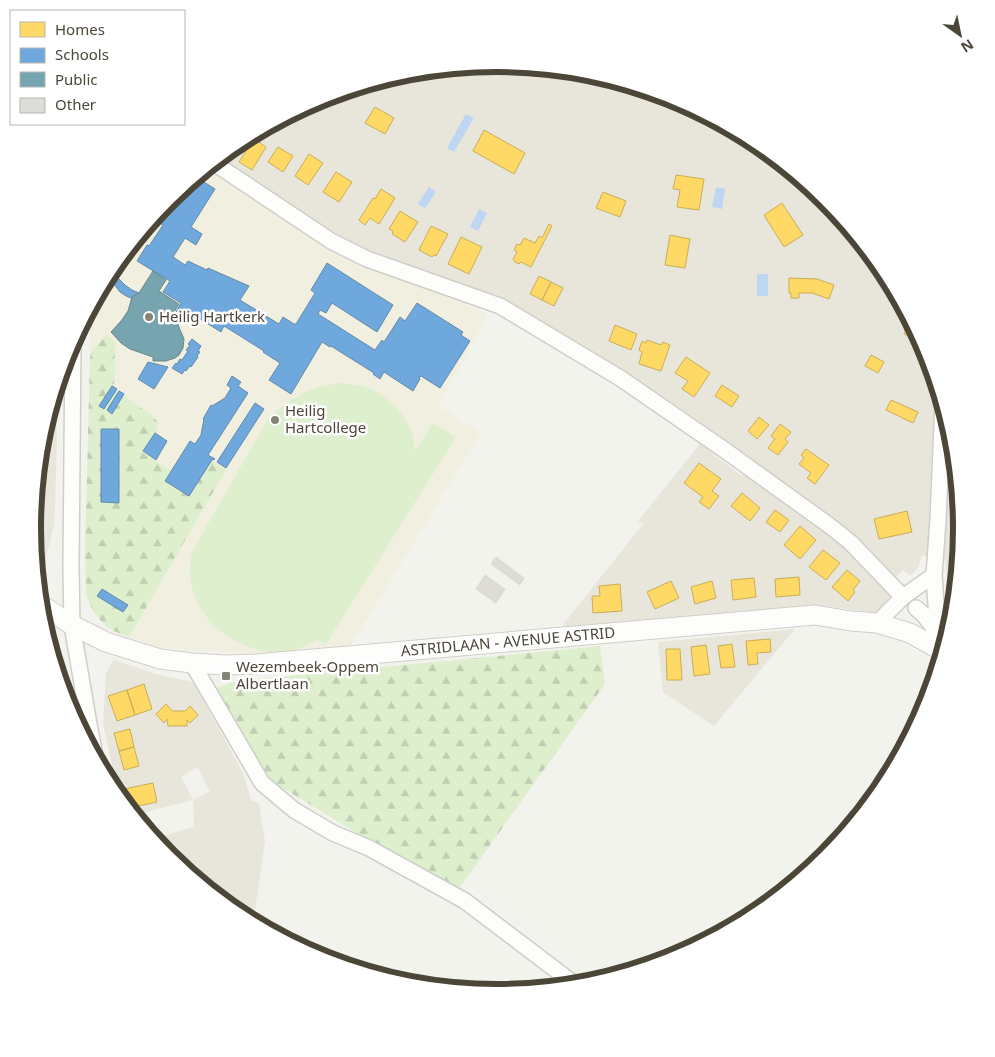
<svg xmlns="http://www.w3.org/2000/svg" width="995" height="1057" font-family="'Noto Sans',sans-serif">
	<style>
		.residential { fill: #e8e5db; fill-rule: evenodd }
		.education { fill: #f1efe0 }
		.forest { fill: url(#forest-firs) }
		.pitch { fill: #deefce }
		.water { fill: #bdd7f3 }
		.homes { fill: #ffd966; stroke: #c9ad58 }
		.schools { fill: #6fa8dc; stroke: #648bab }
		.public { fill: #76a5af; stroke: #69888b }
		.building { fill: #dddcd6; stroke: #dcdad4 }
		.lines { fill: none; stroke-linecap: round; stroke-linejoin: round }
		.minor-casing { stroke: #d0cec8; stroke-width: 18 }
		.tertiary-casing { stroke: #d0cec8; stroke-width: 21 }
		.minor { stroke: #fdfdfc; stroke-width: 15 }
		.tertiary { stroke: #fdfdfc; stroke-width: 19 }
		.poi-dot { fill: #868378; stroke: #fff; stroke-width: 2 }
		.labels { text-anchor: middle; stroke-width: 5; stroke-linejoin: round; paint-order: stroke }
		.poi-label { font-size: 15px; fill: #4c4638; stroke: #fff; text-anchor: start }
		.street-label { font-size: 15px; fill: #4c4638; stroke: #fff }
		.rim { fill: none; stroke: #4c4638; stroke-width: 6 }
	</style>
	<defs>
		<pattern id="forest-firs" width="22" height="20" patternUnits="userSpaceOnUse" patternTransform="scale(1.25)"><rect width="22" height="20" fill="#deefce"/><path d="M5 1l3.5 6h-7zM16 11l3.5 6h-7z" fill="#c0ceb2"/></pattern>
	</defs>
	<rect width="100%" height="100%" fill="#f3f3ee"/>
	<!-- residential -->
	<path class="residential" d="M498,64L589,72L676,99L756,142L827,200L884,270L927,351L954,438L962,528L953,623L945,561L922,555L918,568L910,576L903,570L885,588L890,596L876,613L825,606L567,629L566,625L562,626L643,524L638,521L700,444L742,476L760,464L692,416L629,374L581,344L513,307V305L495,297L367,253L339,238L219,159L239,142L320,99L407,72Z
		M55,392L57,440L55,509L54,524L39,589L33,528L41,438Z
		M795,629L714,726L663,692L658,642Z
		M115,660L155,674L193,682L243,773L251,800L259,803L265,841L253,923L239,915L169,857L153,838L194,827L193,800L134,815L119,797L103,724L106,673L112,662ZM197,767L210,791L193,800L181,777Z
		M68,678L76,722L68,706L60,679Z"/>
	<!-- education -->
	<path class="education" d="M208,168L245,194L325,244L372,269L439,293L488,314L439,406L481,433L351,645L259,653L185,650L163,648L149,644L116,632L107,627L100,620L92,609L87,600L86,594L85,554L90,394V309L111,270L169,200Z"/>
	<!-- forest -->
	<path class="forest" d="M107,334L115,342L114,389L150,414L158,422C158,434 149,443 143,453L171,471L166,479L210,460L226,470L129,637L116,632L107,627L100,620L92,609L86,594L85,554L90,354Z
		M600,646L605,684L456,893L266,778L213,689L237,681Z"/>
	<!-- pitch -->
	<path class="pitch" d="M340,383C350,384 361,385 371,389C389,397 407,416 413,435C414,440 414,446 415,451L433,423L456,437L326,644L317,640C305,647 291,653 277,652C225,651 177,603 193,550L265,424C286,399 308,387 340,383Z"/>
	<!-- water -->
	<path class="water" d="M466,114L474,118L454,152L447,148Z
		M429,187L436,192L425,208L418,204Z
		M716,187L725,189L722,209L712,207Z
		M479,209L487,213L478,231L470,227Z
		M757,274H768V296H757Z"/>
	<!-- homes -->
	<path class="homes" d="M649,91L671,98V100L650,101Z
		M375,107L394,118L385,134L365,123Z
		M484,130L525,153L514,174L473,151Z
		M254,139L266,147L252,170L239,162Z
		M278,147L293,156L283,172L268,162Z
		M309,154L323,163L308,185L295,176Z
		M336,172L352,182L339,202L323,192Z
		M676,175L704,179L699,210L677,207L680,190L673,189Z
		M381,189L395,198L379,224L370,218L365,225L359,220L373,198L375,199Z
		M603,192L626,201L620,217L596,208Z
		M782,203L803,235L784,247L764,215Z
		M400,211L418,222L405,242L392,234L393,231L389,229Z
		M549,224L552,226L531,267L521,262L519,264L515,262L513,259L517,252L514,250L517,244L520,245L524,238L535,243L539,236L542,238Z
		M431,226L448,234L436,256L434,255L432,257L419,250Z
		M670,235L690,239L685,268L665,265Z
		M461,237L482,247L469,274L448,264Z
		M539,276L551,282L542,300L530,294Z
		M789,278L817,279L834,285L829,299L812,293H799V298H791V293H789Z
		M551,282L563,288L554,306L542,300Z
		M904,309H905L919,335H905Z
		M615,325L637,334L631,350L609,341Z
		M647,340L661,345L663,342L670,345L661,371L639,364L642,352L639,350L642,341L646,343Z
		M871,355L884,362L878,373L865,366Z
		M686,357L710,373L694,397L682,389L688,381L675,373Z
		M722,385L739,396L732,407L715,396Z
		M891,400L918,412L913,423L886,410Z
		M759,417L769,425L757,439L748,431Z
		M780,424L791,432L785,439L788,442L778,455L768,448L775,439L771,436Z
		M806,449L829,465L815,484L807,478L811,473L799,464L804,458L801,455Z
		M699,463L721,479L712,491L719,496L709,509L699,502L703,497L684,483Z
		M742,493L760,508L750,521L731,506Z
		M775,510L789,520L780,532L766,522Z
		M907,511L912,532L879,539L874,519Z
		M800,526L816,540L800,559L784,545Z
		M823,550L840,563L826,580L809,567Z
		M847,570L860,581L853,590L855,592L848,601L832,587Z
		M799,577L800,595L776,597L775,579Z
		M754,578L756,597L733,600L731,580Z
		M671,581L679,598L655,609L647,592Z
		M712,581L716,598L695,604L691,587Z
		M620,584L622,611L593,613L592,596H600L599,586Z
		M770,639L771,652L757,653L758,664L748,665L746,641Z
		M732,644L735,667L721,668L718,646Z
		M706,645L710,674L694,676L691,647Z
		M666,649H680L682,680H667Z
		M144,684L152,709L135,715L127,690Z
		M127,690L135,715L117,721L108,696Z
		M166,704L172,711H185L190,706L198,715L190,723L187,720V726H168L167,719L164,723L156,714Z
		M130,729L134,747L119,751L114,733Z
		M134,747L139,766L124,770L119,751Z
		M153,783L157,802L129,808L124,789Z"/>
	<!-- schools -->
	<path class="schools" d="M196,177L215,189L191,227L202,234L196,245L185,238L173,257L185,265L188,261L207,270L208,268L249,286L240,300L279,324L283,317L294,324H296L315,293L311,290L327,263L393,305L377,332L332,303L326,313L320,310L318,314L375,350L382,340L384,342L400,317L405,321L417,303L463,332L461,335L470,341L440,388L421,376L419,378L420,379L413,391L384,372L380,379L373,374L374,373L331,346L330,347L322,342L291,394L269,380L280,363L263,352L264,351L224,326L221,332L186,310L182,316L176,312L181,303L163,292L170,281L137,261L147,245L149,246L163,225L161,224L168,212L170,213L184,191L182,190V189Z
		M113,268L115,275L125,285L132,290L139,293L131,298L126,296L120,292L108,276Z
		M192,339L201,346L198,351L200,352L197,356L198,357L191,367L190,366L186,371L185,370L182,374L172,368L176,363L177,364L180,359L182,360L188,351L186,350L190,345L188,344Z
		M148,362L168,367L154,389L138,379Z
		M232,376L241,382L238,386L248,393L208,455L215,459L212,460L189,496L165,481L190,441L195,444L201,435L204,419H203L211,405L212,406L225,398L231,388L227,385Z
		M112,386L117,389L104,409L99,406Z
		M119,391L124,394L112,414L107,410Z
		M255,403L264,409L226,468L217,462Z
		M101,429H119V503L101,502Z
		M155,433L167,441L156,460L143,451Z
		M102,589L128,605L123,612L97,596Z"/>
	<!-- public -->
	<path class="public" d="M153,271L166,280L159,291L179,304L172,315L179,324L178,325L184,339L183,348L179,355L175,358L166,361H153V357L130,349L121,343L111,332L121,321L128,311L132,297L139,293Z"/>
	<!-- building -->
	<path class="building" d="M496,557L524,578L520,585L491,564Z
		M485,575L505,589L496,603L476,589Z"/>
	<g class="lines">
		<defs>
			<path id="minor" d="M214,163L331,241L367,259L500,306L620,378L726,451L830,526L850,542L903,597
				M73,341L71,567L72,625L90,730L96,760
				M916,608L924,615L938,634
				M877,623L903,597L934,575
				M939,650L934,575L938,520L943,402
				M192,663L262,783L294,810L333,833L369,848L465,901L577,986"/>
			<path id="tertiary" d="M40,604L72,625L106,642L160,659L192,663L225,665L256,664L815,615L851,621L877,623L910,633L944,652"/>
		</defs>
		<!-- minor casing -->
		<use href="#minor" class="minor-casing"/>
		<!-- tertiary casing -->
		<use href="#tertiary" class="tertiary-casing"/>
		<!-- minor -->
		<use href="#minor" class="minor"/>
		<!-- tertiary -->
		<use href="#tertiary" class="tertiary"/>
	</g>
	<!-- markers -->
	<g class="poi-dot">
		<circle cx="149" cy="317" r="5"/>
		<circle cx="275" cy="420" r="5"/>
		<rect x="221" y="671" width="10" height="10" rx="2.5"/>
	</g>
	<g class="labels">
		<!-- poi labels -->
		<g class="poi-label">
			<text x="159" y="322">Heilig Hartkerk</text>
			<text x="285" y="416">Heilig<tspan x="285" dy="17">Hartcollege</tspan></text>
			<text x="236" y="672">Wezembeek-Oppem<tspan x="236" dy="17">Albertlaan</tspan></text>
		</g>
		<!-- street labels -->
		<g class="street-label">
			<text transform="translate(508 642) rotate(-5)" y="5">ASTRIDLAAN - AVENUE ASTRID</text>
		</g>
	</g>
	<!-- crop -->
	<path d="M0 0H995V1057H0ZM41 528a456 456 0 1 1 912 0a456 456 0 1 1-912 0Z" fill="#fff" fill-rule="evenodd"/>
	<path class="rim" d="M41 528a456 456 0 1 1 912 0a456 456 0 1 1-912 0Z"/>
	<!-- legend -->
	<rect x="10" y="10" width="175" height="115" fill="#ffffff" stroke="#b7b5af"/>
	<rect x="20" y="22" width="25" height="15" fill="#ffd966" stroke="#b7b5af"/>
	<text x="55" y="35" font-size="15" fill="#4c4638">Homes</text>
	<rect x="20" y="48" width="25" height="15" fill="#6fa8dc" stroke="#b7b5af"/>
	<text x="55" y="60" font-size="15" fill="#4c4638">Schools</text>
	<rect x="20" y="72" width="25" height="15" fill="#76a5af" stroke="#b7b5af"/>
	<text x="55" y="85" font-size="15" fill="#4c4638">Public</text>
	<rect x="20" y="98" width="25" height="15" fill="#dddcd6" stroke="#b7b5af"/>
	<text x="55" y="110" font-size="15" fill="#4c4638">Other</text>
	<!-- north arrow -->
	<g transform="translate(960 35) rotate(147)" stroke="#ffffff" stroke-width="4" paint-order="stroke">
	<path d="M0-4L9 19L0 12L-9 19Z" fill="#4c4638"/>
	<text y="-8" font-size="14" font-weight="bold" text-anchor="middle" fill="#4c4638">N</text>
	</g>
</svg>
